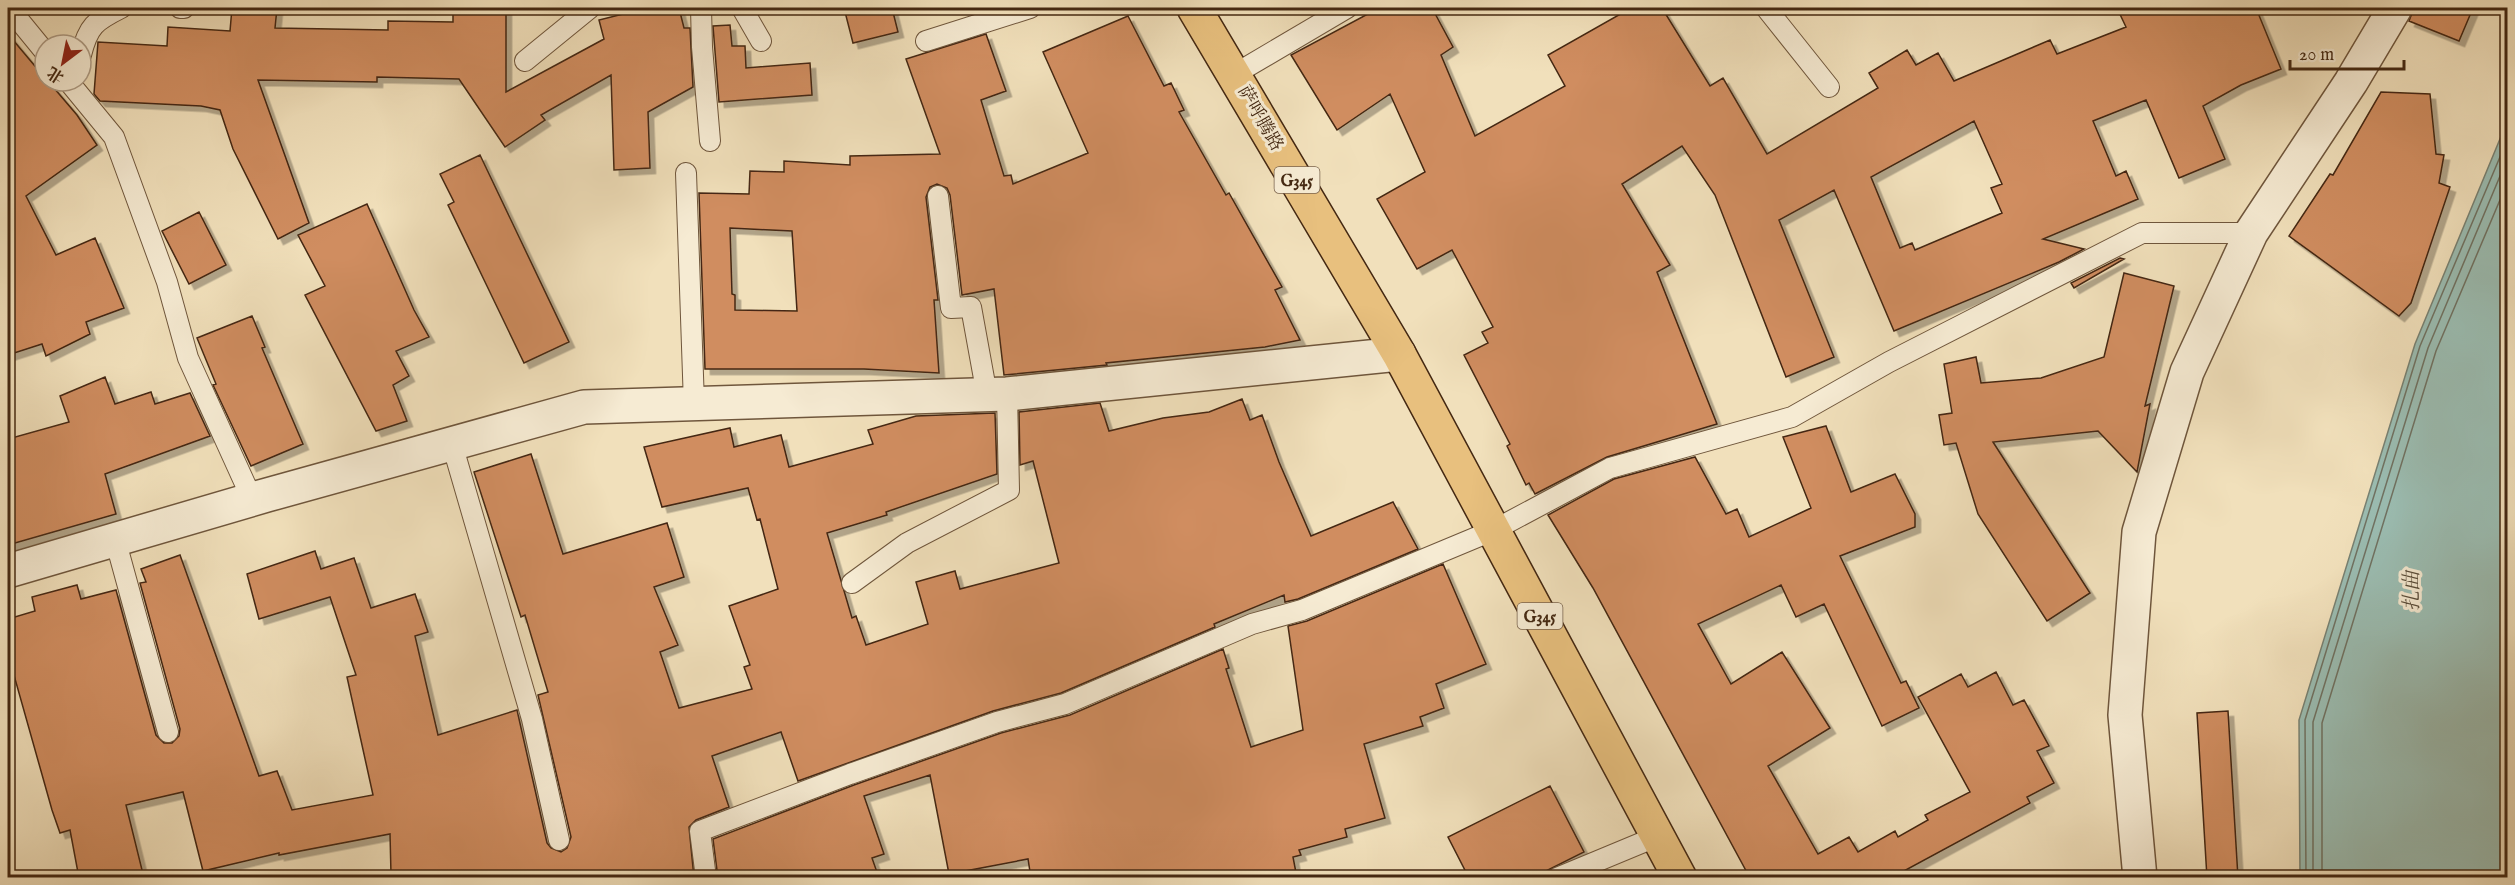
<svg xmlns="http://www.w3.org/2000/svg" width="2515" height="885" font-family="'IM FELL English','Noto Serif SC',serif">
	<style>
		.water { fill: #9bbdb2; stroke: #788172; stroke-width: 1.5 }
		.lines { fill: none; stroke-linecap: round; stroke-linejoin: round }
		.shore { stroke: #707262; stroke-width: 1.5 }
		.building { fill: #d08d61; stroke: #442812; stroke-width: 1.5; fill-rule: evenodd; filter: url(#shadow) }
		.service-casing { stroke: #6f563c; stroke-width: 22 }
		.tertiary-casing { stroke: #6f563c; stroke-width: 36 }
		.trunk-casing { stroke: #442812; stroke-width: 36 }
		.service { stroke: #f6ebd3; stroke-width: 20 }
		.tertiary { stroke: #f6ebd3; stroke-width: 33 }
		.trunk { stroke: #e8c07e; stroke-width: 33 }
		.labels { text-anchor: middle; stroke-width: 6; stroke-linejoin: round; paint-order: stroke }
		.shield { fill: #f6ebd3; stroke: #79624c; stroke-width: 1.5 }
		.shield-label { font-size: 16px; font-weight: bold; fill: #442812 }
		.street-label { font-size: 18px; fill: #442812; stroke: #f6ebd3 }
		.water-label { font-size: 20px; font-style: italic; fill: #5a4d3a; stroke: #f6ebd3 }
	</style>
	<defs>
		<filter id="shadow"><feDropShadow dx="5.5" dy="5.5" stdDeviation="0" flood-color="#0004"/></filter>
	</defs>
	<rect width="100%" height="100%" fill="#f1e0bb"/>
	<filter id="stains"><feTurbulence type="fractalNoise" baseFrequency=".00333" numOctaves="4"/><feColorMatrix values="0 0 0 0 .2 0 0 0 0 .09 0 0 0 0 .02 0 0 0 .5 -.17"/></filter>
	<radialGradient id="worn" r=".72"><stop offset=".6" stop-color="#630" stop-opacity="0"/><stop offset="1" stop-color="#630" stop-opacity=".3"/></radialGradient>
	<!-- water -->
	<path class="water" d="M2507,122V877H2300L2299,720L2415,344Z"/>
	<g class="lines">
		<!-- shore -->
		<path class="shore" d="M2306,878L2305,720L2420,346L2508,138
			M2313,878V722L2428,348L2508,157
			M2322,878V723L2436,351L2508,181"/>
	</g>
	<!-- building -->
	<path class="building" d="M232,8H277L275,28L388,30V21L453,22V8H506V92L604,39L599,20L647,8H679L684,28H690L693,87L648,112L650,168L614,170L611,75L541,115L545,120L505,147L459,79L377,77V82L258,80L309,223L278,239L233,149L220,110L201,106L100,101L94,94L98,42L167,46L168,27L230,31Z
		M844,8H892L898,32L853,43Z
		M1379,8H1432L1453,47L1441,55L1475,136L1565,86L1548,55L1631,8H1662L1710,86L1723,78L1767,154L1878,88L1869,73L1907,50L1916,65L1938,53L1954,81L2050,40L2057,54L2126,27L2117,8H2256L2281,69L2241,85L2203,106L2225,159L2179,178L2146,100L2093,121L2116,176L2126,171L2138,199L2043,239L2084,249L2059,262L1894,331L1834,190L1779,220L1834,357L1786,377L1715,195L1682,146L1622,184L1670,265L1657,272L1717,424L1607,457L1535,494L1529,483L1526,485L1507,446L1510,444L1464,355L1488,343L1482,332L1493,327L1452,250L1417,269L1377,199L1425,172L1390,94L1337,130L1291,55ZM1974,121L2002,184L1991,188L2002,213L1915,250L1912,243L1900,248L1871,177Z
		M2414,8H2473L2459,41L2409,21Z
		M1128,16L1164,86L1171,83L1184,110L1179,112L1226,195L1229,193L1282,287L1275,290L1300,340L1265,347L1106,363L1107,365L1004,375L994,289L962,295L950,195L947,188L937,184L930,187L926,197L938,300H934L939,373L864,369H705L699,193L749,194L750,171L784,172V161L850,165V156L940,154L906,59L986,34L1006,91L981,100L1004,176L1011,175L1013,184L1088,153L1043,52ZM730,228L792,231L797,311L735,310V295L732,294Z
		M730,25L732,46H745L746,68L810,63L812,95L719,102L713,26Z
		M8,34L45,78V81H48L77,115L97,145L26,196L56,255L95,238L124,308L86,322L90,334L46,356L42,344L8,355Z
		M2381,92L2430,94L2436,154L2444,155L2439,183L2450,187L2411,303L2399,316L2289,236L2330,174L2333,175Z
		M480,155L569,342L524,363L448,205L454,202L440,174Z
		M367,204L414,310L429,337L396,351L409,376L393,385L407,421L376,431L305,295L325,286L298,235Z
		M199,212L226,265L189,284L162,231Z
		M2120,258L2124,259L2074,288L2071,283Z
		M2124,273L2174,286L2145,406L2150,404L2137,472L2098,431L1993,442L2090,593L2047,621L1978,514L1956,443L1944,445L1939,415L1952,413L1944,364L1976,357L1981,383L2041,378L2104,357Z
		M252,316L265,347L262,348L303,444L251,466L213,385L216,384L197,338Z
		M105,377L115,404L151,392L155,404L190,393L210,436L105,474L116,514L8,545V439L69,422L60,396Z
		M1242,399L1250,420L1262,415L1279,462L1311,536L1393,502L1418,549L1298,599L1285,602L1284,595L1214,624L1215,627L1061,693L993,711L798,781L781,732L712,756L729,807L696,820L689,827L694,878H394L393,874H391L390,834L279,855V853L203,871L183,792L126,805L144,878H79L70,830L60,833L52,810L8,654V619L35,611L32,597L77,585L81,599L116,590L156,735L164,743H172L179,736L180,729L140,583L146,582L141,569L180,555L259,776L277,771L292,810L373,795L347,677L356,675L330,597L259,619L247,574L315,551L321,569L354,558L371,608L415,594L428,632L415,636L438,735L517,710L547,843L551,848L561,852L567,848L571,837L538,695L548,692L525,615L521,617L474,472L531,454L563,554L667,523L684,577L654,587L678,645L660,652L679,708L752,689L744,667L750,665L729,606L778,589L760,519L757,520L748,488L662,507L644,447L730,428L734,447L781,435L789,467L873,444L868,430L916,416L995,413L997,474L886,512L887,515L827,533L852,618L856,616L866,645L928,624L916,582L955,571L960,589L1059,563L1033,461L1020,465L1019,412L1100,403L1109,431L1163,418L1209,412Z
		M1826,426L1851,492L1895,474L1915,514V527L1840,556L1901,683L1906,681L1919,708L1882,726L1824,604L1796,617L1781,585L1698,624L1731,684L1782,652L1830,728L1768,766L1818,854L1849,837L1858,852L1895,831L1898,837L1928,820L1925,815L1970,792L1918,697L1961,674L1968,687L1996,672L2013,705L2024,700L2049,746L2037,751L2054,783L2027,797L2030,803L1891,878H1750L1593,588L1548,515L1614,479L1695,457L1726,514L1737,509L1749,537L1811,508L1783,437Z
		M1443,564L1486,664L1436,684L1444,708L1420,717L1423,726L1364,744L1385,818L1345,829L1347,837L1299,850L1301,855L1293,857L1297,878H1031L1028,859L949,874L930,775L864,796L884,854L872,858L879,878H718L713,839L854,785L1001,733L1070,715L1223,649L1229,668L1226,669L1251,747L1303,730L1288,626L1307,621Z
		M2228,711L2238,878H2207L2197,713Z
		M1550,786L1584,852L1532,878H1469L1448,837Z"/>
	<g class="lines">
		<defs>
			<path id="service" d="M9,8L45,52
				M180,8H184
				M701,8L702,47L710,141
				M742,8L761,41
				M1766,8L1829,87
				M926,41L1030,8
				M81,55C88,26 95,21 121,8
				M525,61L590,8
				M1235,74L1347,8
				M68,81L114,137L167,282L188,358L252,499
				M686,173L694,404
				M938,196L951,308L971,307L987,395
				M452,444L532,719L559,840
				M115,539L168,732
				M852,583L907,543L1009,490L1007,394
				M706,878L700,831L850,774L997,722L1065,704L1252,624L1302,610L1494,530L1610,468L1792,417L1889,362L2142,233H2251
				M1557,878L1658,836"/>
			<path id="tertiary" d="M8,571L267,495L584,407L1007,394L1399,354
				M2140,878L2125,715L2139,532L2187,372L2251,233L2351,82L2395,8"/>
			<path id="trunk" d="M1194,8L1399,354L1680,878"/>
		</defs>
		<!-- service casing -->
		<use href="#service" class="service-casing"/>
		<!-- tertiary casing -->
		<use href="#tertiary" class="tertiary-casing"/>
		<!-- trunk casing -->
		<use href="#trunk" class="trunk-casing"/>
		<!-- service -->
		<use href="#service" class="service"/>
		<!-- tertiary -->
		<use href="#tertiary" class="tertiary"/>
		<!-- trunk -->
		<use href="#trunk" class="trunk"/>
	</g>
	<g class="labels">
		<!-- shield labels -->
		<g class="shield">
			<rect x="1274.5" y="167" width="45" height="26" rx="4.5"/>
			<rect x="1517.5" y="603" width="45" height="26" rx="4.5"/>
		</g>
		<g class="shield-label">
			<text x="1297" y="186">G345</text>
			<text x="1540" y="622">G345</text>
		</g>
		<!-- street labels -->
		<g class="street-label">
			<text transform="translate(1261 118) rotate(60)" y="6">萨呼腾路</text>
		</g>
		<!-- water labels -->
		<g class="water-label">
			<text transform="translate(2411 591) rotate(-90)" y="7">扎曲</text>
		</g>
	</g>
	<!-- margin -->
	<rect width="2515" height="885" fill="none" stroke="#f1e0bb" stroke-width="30"/>
	<rect x="9" y="9" width="2497" height="867" fill="none" stroke="#442812" stroke-width="3"/>
	<rect x="15" y="15" width="2485" height="855" fill="none" stroke="#442812" stroke-width="1.5"/>
	<!-- north arrow -->
	<g transform="translate(63 63) rotate(212)"><circle r="28" fill="#f6ebd3" stroke="#af9d86" stroke-width="1.5"/>
	<path d="M0-4.5L10 22L0 15L-10 22Z" fill="#8f2418"/>
	<text y="-9" font-size="16" font-weight="bold" text-anchor="middle" fill="#442812">北</text>
	</g>
	<!-- scale -->
	<path d="M2290 60v9h114v-9" fill="none" stroke="#442812" stroke-width="3"/>
	<text x="2299" y="60" font-size="18" fill="#442812" stroke="#f6ebd3" stroke-width="4.5" paint-order="stroke">20 m</text>
	<rect width="100%" height="100%" filter="url(#stains)"/>
	<rect width="100%" height="100%" fill="url(#worn)"/>
</svg>
